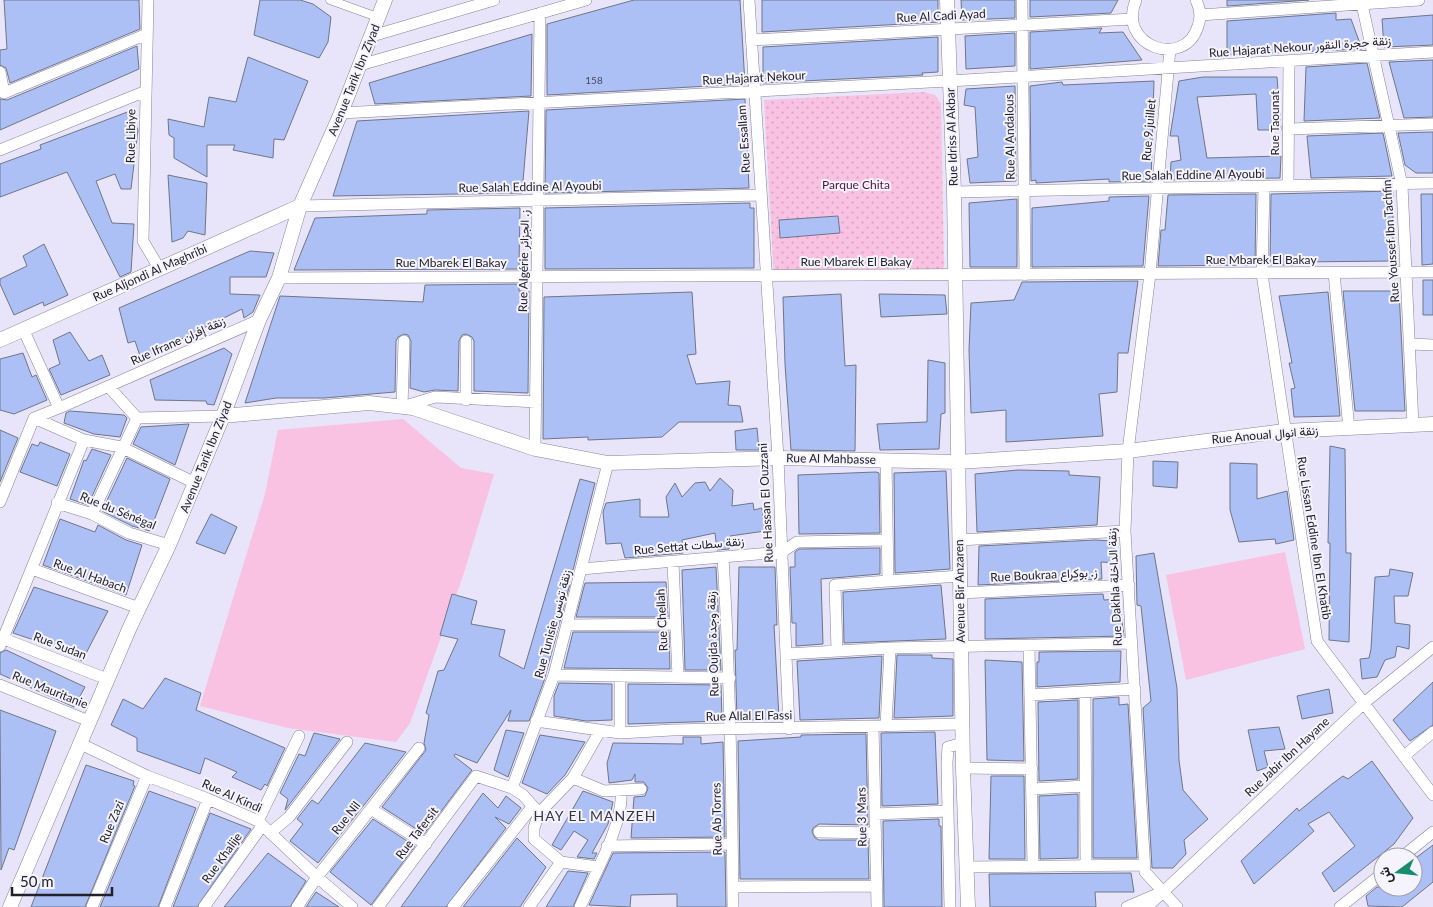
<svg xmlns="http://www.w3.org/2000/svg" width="1433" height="907" font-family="Lato,Vazirmatn,sans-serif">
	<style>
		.park { fill: url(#park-dots) }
		.garden { fill: #f9c1e2 }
		.building { fill: #adc0f5; stroke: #6f7687 }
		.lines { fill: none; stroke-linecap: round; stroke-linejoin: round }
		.pedestrian-casing { stroke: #878497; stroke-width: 9 }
		.minor-casing { stroke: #878497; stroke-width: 12 }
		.tertiary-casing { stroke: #878497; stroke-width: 15 }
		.pedestrian { stroke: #fff; stroke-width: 8 }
		.minor { stroke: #fff; stroke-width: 11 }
		.tertiary { stroke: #fff; stroke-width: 14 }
		.labels { text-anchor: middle; stroke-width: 4; stroke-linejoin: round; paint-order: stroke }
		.number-label { font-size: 10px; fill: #45495c }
		.street-label { font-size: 12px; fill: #222129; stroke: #f5f3fc }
		.park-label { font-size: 12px; fill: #541440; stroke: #f5f3fc }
		.neighbourhood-label { font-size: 14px; letter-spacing: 1px; fill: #383545; stroke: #f5f3fc }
	</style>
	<defs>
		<pattern id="park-dots" width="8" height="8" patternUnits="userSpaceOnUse" patternTransform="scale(1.25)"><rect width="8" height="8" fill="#f9c1e2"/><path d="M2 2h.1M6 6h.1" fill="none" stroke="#d5a6c2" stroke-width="1.8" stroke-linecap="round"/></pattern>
	</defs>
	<rect width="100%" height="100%" fill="#e8e4f9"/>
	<!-- park -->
	<path class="park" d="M924,92L935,95L941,104L944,267L942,274L774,277L764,100Z"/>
	<!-- garden -->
	<path class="garden" d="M403,419L461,468L494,474L463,576L410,723L396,742L288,728L200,706L265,494L278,430Z
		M1285,552L1305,649L1186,680L1166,575Z"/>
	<!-- building -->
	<path class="building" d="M4,0H139L140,29L10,83L6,68L0,65V50L7,49Z
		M260,0H300L313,4L331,17L328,42L319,58L254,35Z
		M634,0H740L745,84L547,95V24Z
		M762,0H938V22L762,32Z
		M961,0H1015V18L962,20Z
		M1030,0H1118L1111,13L1030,17Z
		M1227,0H1309L1227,6Z
		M1336,13V20L1351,19L1362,49L1227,55V21Z
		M1433,15V45L1384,47L1382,19Z
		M1102,28L1099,33L1123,32L1142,60L1030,69V32Z
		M1015,33V66L966,69L965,36Z
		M532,34L531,96L375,104L369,83Z
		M938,37V72L922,73L923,75L763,83V47Z
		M137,46L139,69L0,130V99L7,100Z
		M248,57L308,81L284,140L274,139L273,158L233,150L235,145H207V177L174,158V138L169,135L168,119L204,127L209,97L236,102Z
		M1433,60V117L1404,118L1389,62Z
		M1367,63L1380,118L1304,121L1306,67Z
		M1203,77H1277L1281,130H1258L1256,94L1197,97L1207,158L1281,156L1280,178L1170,180L1171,162L1181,160L1178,136H1170L1179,81Z
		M1154,81L1151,181L1109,182V179L1036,183V180L1031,181L1030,86L1062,82L1063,85Z
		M1015,86L1016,181L970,183L967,159L978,157L975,107L964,105L966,89Z
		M745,99L749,188L545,193L546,110Z
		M130,111L138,130L131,189H121L115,174L96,181L112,223L134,224L131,272L120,277L67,172L0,197V164L41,149L40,145Z
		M529,111L522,193L333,196L357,121Z
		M1433,132V173H1416L1405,165L1398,133Z
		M1383,133L1392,176L1311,178L1307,136Z
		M168,175L207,183L205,235L188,231L183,238L172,242Z
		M1393,191V261L1296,262V265H1270L1271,194Z
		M1256,194L1255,265L1158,266L1161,230H1165L1168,195Z
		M1421,194H1433V264L1422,265Z
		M1149,196L1143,266L1032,267V208L1109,201V197Z
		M1017,199V267H970L969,203Z
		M750,203V208H754V268L545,269V208Z
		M520,208L519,269L294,270L315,218L427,214V210Z
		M838,216L840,233L780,238L779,220Z
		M44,244L68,295L44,306L43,302L14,315L0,284V279L27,266L23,256Z
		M250,251L274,253L266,277H230V294L260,295L253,312L244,318L242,309L141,359L135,341L128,343L119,308Z
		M1423,280H1433V315H1423Z
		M1138,281L1128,353H1118L1117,392L1099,394L1103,436L1006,442V410L971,413L969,350L971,303L1014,300L1022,282Z
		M519,284V291H529L528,393L474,391V341L472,337L466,334L462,335L459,341L458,391L435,390L424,392L410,388L411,341L408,335L404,334L398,337L396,341L395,392L324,398H276L245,403L280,296L423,302L425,285Z
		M1343,291H1399L1405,411H1355Z
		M692,292L696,354L687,355L696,384L730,381L728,405L740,406L743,422H679L662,437L588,440V437L543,439L544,297Z
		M1328,292L1340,416L1294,417L1291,389L1295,388L1289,363H1292L1279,296Z
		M841,294L845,366L856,365L855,451L791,450L785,364L783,297Z
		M879,294L945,295L947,314L881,317Z
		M70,332L89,361L102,355L110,375L61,395L49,369L60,364L53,340Z
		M224,348L232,354L214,405L207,404L206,401L155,400L150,380Z
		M23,353L32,377L36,375L47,400L14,414L0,410V359Z
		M928,360L945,363V413L941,414L939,449L880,450L877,424L927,422Z
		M70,411L124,415L127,418L120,437L94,434L64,423L66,413Z
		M189,424L175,465L133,444L141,427Z
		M757,428L759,450H736L735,431Z
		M0,430L18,438L0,482Z
		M40,442L70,454L57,486L20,472L32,444L38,446Z
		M1330,446L1345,449L1346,553H1351L1349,642L1329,640L1330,543H1328Z
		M92,449L111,455L88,505L70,499L84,460L86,461Z
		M127,458L170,479L150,531L132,526L102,511Z
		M1153,461L1178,462L1177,488L1153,486Z
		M1230,463L1257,464V499L1287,491L1294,540L1276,544L1275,539L1239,542L1230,510Z
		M1018,470L1069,471V475L1100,477L1097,525L977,532L975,474Z
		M946,471L950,569L895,573L894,473Z
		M876,472L879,473L880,533L799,534L798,475Z
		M720,478L733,490L732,506L753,503L754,510L762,508L765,531L730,536L729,549L717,550L715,533L682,540L683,553L625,558L621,543L606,544L603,512L606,503L640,499V517H669L666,497L675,483L682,497L695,483L705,482L710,491Z
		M580,479L595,483L573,570L565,571L566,584H570L544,681L531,716L529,721H508L511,710L477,763L455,754L454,756L472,770L424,834L382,807L426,750L424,743L429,715L426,713L438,671L444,670L458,639L440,635L452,594L477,601L471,624L505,630L499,656L524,669Z
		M211,514L237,527L225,554L196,543Z
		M60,519L95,532L98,525L126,540L142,545L126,595L43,565Z
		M1095,540L1112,541L1118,563L1101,562L1102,579L978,585L979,546Z
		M880,548V574L821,579L823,644L796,646V623H792L790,567H795V552L799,549Z
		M1154,553L1177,688L1179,760L1183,790L1208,819L1184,840L1186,854L1173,868H1152L1143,708L1151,701L1141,606L1137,605L1136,556Z
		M716,567L721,670H685L682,570Z
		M739,567H775L777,625H774L779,718L737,721L735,650H737Z
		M1390,569L1413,573L1408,596H1394L1395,623L1410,625L1409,649L1397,646L1395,657L1385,660L1377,677L1362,679L1360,659L1369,658L1371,649L1375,577L1389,576Z
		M666,582L668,617H576L585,583Z
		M941,585L946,639L844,643L843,592Z
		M34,587L108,611L82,661L58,648L13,633Z
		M1103,594L1104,600L1119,599L1124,636L985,639V599Z
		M573,632H669L670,669L564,668Z
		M6,650L85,687L74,707L0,674V653Z
		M1121,651L1120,682L1037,687V662H1039V652Z
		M897,655H932V658L953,659V716L894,718Z
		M882,656L879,718L800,720L797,661Z
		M985,660L1022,662L1024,761L987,760Z
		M165,678L201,693L196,710L285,748L267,786L265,784L261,790L232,777L237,772L205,758L200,774L137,751V738L111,725L123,699L143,709Z
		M1433,682V725L1410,741L1393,720Z
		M559,683L612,684V720L586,721L554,716V696Z
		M628,684L721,685L722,721L628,724Z
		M1329,689L1333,713L1302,719L1297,696Z
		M1119,697V705L1128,704L1137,858H1093V699Z
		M1078,700V779L1039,781L1038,702Z
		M0,710L56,731L14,850L9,848L1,870Z
		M1279,727L1285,749L1264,751L1268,767L1257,771L1248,730Z
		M506,730L524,733L508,777L494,770Z
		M935,732L938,804L882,806L881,733Z
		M314,733L340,739L285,810L288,799L280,793L299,754L305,756Z
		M866,734L868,825L819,824L813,828L812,832L815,838L819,840H868L869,879H740L738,741L801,737V735Z
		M540,735L585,742L565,775L547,794L522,783Z
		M683,737H701V744L723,742L725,837L631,838L634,797L645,796L648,788L644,782H635V774L632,780L609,783L607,763L613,743L683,744Z
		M365,743L406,752L318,863L290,841L303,824L297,819L312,800L318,804Z
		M1372,761L1413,818L1394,844L1334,892L1322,873L1355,846L1329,812L1308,824L1314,831L1254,884L1241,861L1297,808L1299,811L1332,784L1343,776L1348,779Z
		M86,765L134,781L133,785L135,786L85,907H31Z
		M991,776H1024L1025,859H989Z
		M149,791L196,808L158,907H100Z
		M583,791L613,802L608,824L592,853H597L594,859L577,857L588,840L574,831L561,850L552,845Z
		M483,793L498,808L506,796L521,808L509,824L495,817L506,828L446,907H401Z
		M1078,794V858L1040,859L1039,796Z
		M210,813L251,829L197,907H173Z
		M373,819L415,846L371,905L330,872Z
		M939,819V826H941L942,907H884L883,821Z
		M517,838L546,867L520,907H463Z
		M1433,845V882L1402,907L1368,906L1366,896L1377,887H1413V860Z
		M725,852L726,907H677V894L631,895L630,907L589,905L613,853Z
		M268,853L306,881L290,907H224Z
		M568,871L588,873L573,907H546Z
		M1131,873L1134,892H1095L1096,907H990L989,874Z
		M316,892L339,907H306Z"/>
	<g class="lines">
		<defs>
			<path id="pedestrian" d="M330,0L380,18"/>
			<path id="minor" d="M148,0L143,241L159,268
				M749,0L778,458L789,729
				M1022,0L1025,275
				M1136,0C1116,46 1185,70 1198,26C1201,18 1200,8 1196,0
				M1361,0L1402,185L1413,425
				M1200,15L1419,0
				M372,36L494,0
				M751,40L1132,19
				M1170,49L1150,274L1128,451L1125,531L1145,872L1177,907
				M360,65L586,0
				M0,72L4,93L147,34
				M341,113L949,81L1433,52
				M1289,129L1433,124
				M0,150L146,91
				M1288,185L1289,61
				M1264,187L1262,274L1317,641L1433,795
				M954,192L1433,183
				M300,206L761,195
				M1334,273L1349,429
				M279,278L1433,272
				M24,331L59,408L34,418
				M404,341L402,407L435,397L536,402
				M1411,344L1433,345
				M109,387L137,418L223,416
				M466,400V341
				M59,408L259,320
				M34,418L84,440L121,447L195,483
				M535,449L540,13
				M0,502L34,418
				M57,503L92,514L129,533L169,545
				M92,514L137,418
				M959,540L1125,531
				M723,557C730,674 732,790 733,907
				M673,562L678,677
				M32,569L139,608
				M581,569L782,552L797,542L886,540
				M888,581L960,576
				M960,593L1129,585
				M567,625L676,624
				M4,639L107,679
				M1029,645L1033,866
				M0,646L84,440
				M837,650L835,585L888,581L886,460
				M786,654L890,648L1132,643
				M554,675L730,678
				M620,676V733
				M0,685L89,721
				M1085,692L1086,865
				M1030,695L1135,689
				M536,721L620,733L672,730L962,724
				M873,726L877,907
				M886,726L890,648
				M79,743L147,776L208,799L258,821L317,877L352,907
				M1404,756L1433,732
				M963,768L1032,769
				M573,778L604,791L641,789
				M512,788L554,675L608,463
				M1032,789L1085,786
				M371,809L426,844
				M539,813L573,778L600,731
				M875,814L948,811
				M258,821L299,736
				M819,832L876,833
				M270,833L289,817L347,742
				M607,846L731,844
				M1402,857L1433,832
				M966,867L1145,865
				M733,887L877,886
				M92,907L147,776
				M165,907L208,799
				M204,907L262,826
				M297,907L317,877L419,748
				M378,907L476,776L512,788L523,795L539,813L534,828V839L561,862L598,867
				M453,907L532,807
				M529,907L561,862
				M580,907C593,878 624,823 621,792
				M950,907L947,763L948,747L963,743
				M1127,907L1155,895
				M1147,907L1364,703L1433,647
				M1340,907L1383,873"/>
			<path id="tertiary" d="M947,0L954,192L963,768L968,907
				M0,340L300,206
				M223,416L369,403L413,408L535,449L608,463L778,458L958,462L1128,451L1284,431L1433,424
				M10,907L130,627L169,545L223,416L259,320L279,278L300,206L341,113L385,0"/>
		</defs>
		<!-- pedestrian casing -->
		<use href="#pedestrian" class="pedestrian-casing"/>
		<!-- minor casing -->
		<use href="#minor" class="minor-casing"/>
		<!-- tertiary casing -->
		<use href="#tertiary" class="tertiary-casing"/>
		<!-- pedestrian -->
		<use href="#pedestrian" class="pedestrian"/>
		<!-- minor -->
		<use href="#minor" class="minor"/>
		<!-- tertiary -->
		<use href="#tertiary" class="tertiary"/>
	</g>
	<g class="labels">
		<!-- number labels -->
		<g class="number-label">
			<text x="594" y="84">158</text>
		</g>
		<!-- street labels -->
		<g class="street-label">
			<text transform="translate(941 16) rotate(-3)" y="4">Rue Al Cadi Ayad</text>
			<text transform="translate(1300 47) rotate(-4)" y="4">Rue Hajarat Nekour زنقة حجرة النقور</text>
			<text transform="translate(754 78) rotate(-3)" y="4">Rue Hajarat Nekour</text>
			<text transform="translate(354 80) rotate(-68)" y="4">Avenue Tarik Ibn Ziyad</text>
			<text transform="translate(1275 123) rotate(-90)" y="4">Rue Taounat</text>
			<text transform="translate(1149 130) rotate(-85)" y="4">Rue 9 juillet</text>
			<text transform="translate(131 136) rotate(-89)" y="4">Rue Libiye</text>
			<text transform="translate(952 137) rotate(-92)" y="4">Rue Idriss Al Akbar</text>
			<text transform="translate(1010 137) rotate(-91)" y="4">Rue Al Andalous</text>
			<text transform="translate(744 139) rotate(-94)" y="4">Rue Essallam</text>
			<text transform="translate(1193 175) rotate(-1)" y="4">Rue Salah Eddine Al Ayoubi</text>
			<text transform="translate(530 187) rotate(-1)" y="4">Rue Salah Eddine Al Ayoubi</text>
			<text transform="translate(1391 241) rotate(-94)" y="4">Rue Youssef Ibn Tachfin</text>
			<text x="1261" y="264">Rue Mbarek El Bakay</text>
			<text transform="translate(524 261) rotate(-89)" y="4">Rue Algérie ز. الجزائر</text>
			<text x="856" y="266">Rue Mbarek El Bakay</text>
			<text x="451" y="267">Rue Mbarek El Bakay</text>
			<text transform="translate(150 273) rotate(-24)" y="4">Rue Aljondi Al Maghribi</text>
			<text transform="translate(178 341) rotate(-24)" y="4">Rue Ifrane زنقة إفران</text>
			<text transform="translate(1265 435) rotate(-5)" y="4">Rue Anoual زنقة انوال</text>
			<text transform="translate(206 457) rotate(-68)" y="4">Avenue Tarik Ibn Ziyad</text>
			<text transform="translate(831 459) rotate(1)" y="4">Rue Al Mahbasse</text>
			<text transform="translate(766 503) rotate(-93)" y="4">Rue Hassan El Ouzzani</text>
			<text transform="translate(118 511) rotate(22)" y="4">Rue du Sénégal</text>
			<text transform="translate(1314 538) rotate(81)" y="4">Rue Lissan Eddine Ibn El Khatib</text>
			<text transform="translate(689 546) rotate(-5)" y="4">Rue Settat زنقة سطات</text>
			<text transform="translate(1044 575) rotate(-3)" y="4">Rue Boukraa ز. بوكراع</text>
			<text transform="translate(90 576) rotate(20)" y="4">Rue Al Habach</text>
			<text transform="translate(1115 587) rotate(-93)" y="4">Rue Dakhla زنقة الداخلة</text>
			<text transform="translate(960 591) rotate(-91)" y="4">Avenue Bir Anzaren</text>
			<text transform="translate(662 620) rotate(-93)" y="4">Rue Chellah</text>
			<text transform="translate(553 624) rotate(-75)" y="4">Rue Tunisie زنقة تونس</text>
			<text transform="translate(713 644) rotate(-92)" y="4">Rue Oujda زنقة وجدة</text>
			<text transform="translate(60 646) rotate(21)" y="4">Rue Sudan</text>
			<text transform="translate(50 690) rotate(22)" y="4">Rue Mauritanie</text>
			<text transform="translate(749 716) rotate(-1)" y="4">Rue Allal El Fassi</text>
			<text transform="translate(1287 757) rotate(-43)" y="4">Rue Jabir Ibn Hayane</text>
			<text transform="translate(232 796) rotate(24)" y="4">Rue Al Kindi</text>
			<text transform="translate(862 817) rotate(-91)" y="4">Rue 3 Mars</text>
			<text transform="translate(346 818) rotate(-52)" y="4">Rue Nil</text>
			<text transform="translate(717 819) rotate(-91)" y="4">Rue Ab Torres</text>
			<text transform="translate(112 822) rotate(-67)" y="4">Rue Zazi</text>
			<text transform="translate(417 833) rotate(-53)" y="4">Rue Tafersit</text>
			<text transform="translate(222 858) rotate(-54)" y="4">Rue Khalije</text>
		</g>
		<!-- park labels -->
		<g class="park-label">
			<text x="856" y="189">Parque Chita</text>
		</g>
		<!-- neighbourhood labels -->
		<g class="neighbourhood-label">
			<text x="595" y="821">HAY EL MANZEH</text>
		</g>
	</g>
	<!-- north arrow -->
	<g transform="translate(1398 872) rotate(255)"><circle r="24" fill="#f5f3fc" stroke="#a19fa8"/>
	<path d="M0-4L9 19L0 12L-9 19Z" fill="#178d70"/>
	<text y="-8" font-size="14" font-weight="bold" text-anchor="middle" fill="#222129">ش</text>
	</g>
	<!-- scale -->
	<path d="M12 887v8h100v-8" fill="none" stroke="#222129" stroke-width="2.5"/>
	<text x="20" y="887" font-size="15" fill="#222129" stroke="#f5f3fc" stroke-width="4" paint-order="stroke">50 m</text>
</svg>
